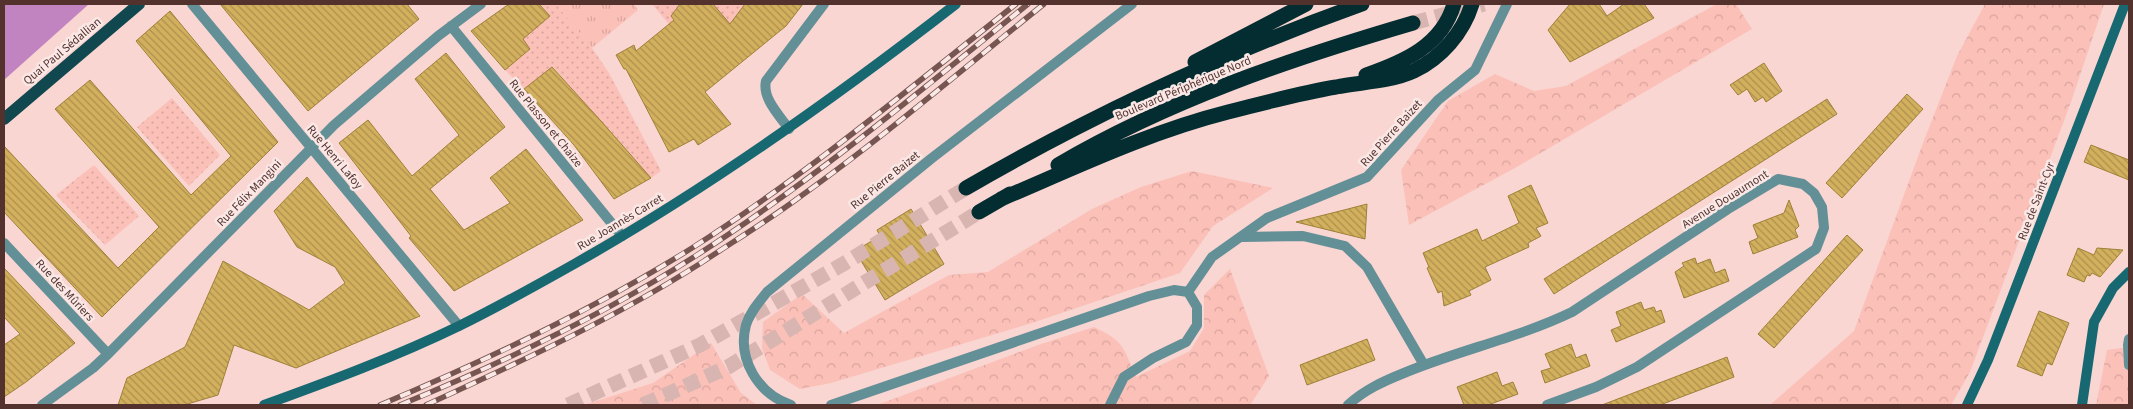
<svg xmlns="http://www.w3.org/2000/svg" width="2133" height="409" font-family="'Source Sans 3',sans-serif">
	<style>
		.grass { fill: url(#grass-dots) }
		.forest { fill: url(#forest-crowns) }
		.park { fill: url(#park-tufts) }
		.water { fill: #c184c0 }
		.building { fill: url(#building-back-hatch); stroke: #9e8137 }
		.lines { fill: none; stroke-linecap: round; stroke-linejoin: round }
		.highway-tunnel { stroke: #d8b5b1; stroke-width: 15; stroke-dasharray: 15 8; stroke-linecap: butt }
		.street { stroke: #638f96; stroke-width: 10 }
		.secondary { stroke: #186872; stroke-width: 10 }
		.primary { stroke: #11474e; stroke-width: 12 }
		.highway { stroke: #042d32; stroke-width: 15 }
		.rail-casing { stroke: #775652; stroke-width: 5.5 }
		.rail { stroke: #fae8e6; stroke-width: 4; stroke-dasharray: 11; stroke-linecap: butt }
		.labels { text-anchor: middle; stroke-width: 5; stroke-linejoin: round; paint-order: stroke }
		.street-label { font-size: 12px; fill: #53322e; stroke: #fae8e6 }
	</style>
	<defs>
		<pattern id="grass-dots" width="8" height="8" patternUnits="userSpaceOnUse" patternTransform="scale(1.25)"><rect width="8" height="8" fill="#fbc0b8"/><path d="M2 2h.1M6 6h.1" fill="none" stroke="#d9a59e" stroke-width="1.8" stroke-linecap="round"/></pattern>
		<pattern id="forest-crowns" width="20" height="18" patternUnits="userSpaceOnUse" patternTransform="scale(1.25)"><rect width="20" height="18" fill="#fbc0b8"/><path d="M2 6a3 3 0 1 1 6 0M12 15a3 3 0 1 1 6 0" fill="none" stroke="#d9a59e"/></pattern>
		<pattern id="park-tufts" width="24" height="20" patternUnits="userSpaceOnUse" patternTransform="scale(1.25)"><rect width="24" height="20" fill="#fbc0b8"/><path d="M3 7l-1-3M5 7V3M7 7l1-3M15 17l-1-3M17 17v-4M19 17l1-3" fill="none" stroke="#d9a59e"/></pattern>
		<pattern id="building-back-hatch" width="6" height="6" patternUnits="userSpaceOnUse" patternTransform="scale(1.25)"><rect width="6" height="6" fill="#d2b05d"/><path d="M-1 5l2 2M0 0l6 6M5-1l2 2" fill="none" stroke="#ad904d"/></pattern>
	</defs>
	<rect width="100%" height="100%" fill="#f9d6d2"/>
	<!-- grass -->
	<path class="grass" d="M539,4H556L592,48L609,73L661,171L651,178L553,67L524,89L505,70L530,49L523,39L550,16Z
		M652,4H680L671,16L722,78L717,82Z
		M713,4H745L771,38L753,53Z
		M172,98L220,155L189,186L137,127Z
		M94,165L139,216L105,245L56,195Z"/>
	<!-- forest -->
	<path class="forest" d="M1717,4H1736L1752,29L1515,168L1409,225L1401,170L1448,101L1495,74L1534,91L1566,86Z
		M1985,4H2104L2071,102L1970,372L1951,405H1770L1854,331L1923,143L1957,56Z
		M1192,171L1273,188L1213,226L1180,273L1032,323L831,383L800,389L770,370L762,348L763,322L802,294L844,333L949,275L988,272L1092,209L1141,187Z
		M1230,269L1269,376L1250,405H877L1041,344L1094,327C1126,342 1123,348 1136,377L1190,351L1204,328V295Z
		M711,343L741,393L757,405H584L653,383Z
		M2129,347V405H2096L2107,350Z"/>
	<!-- park -->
	<path class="park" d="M556,4H634L638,10L592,48Z"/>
	<!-- water -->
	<path class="water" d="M4,4H89L4,80Z"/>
	<!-- building -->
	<path class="building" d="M220,4H407L419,19L308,111Z
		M509,4H539L550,16L523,39L530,49L505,70L471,31Z
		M680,4H713L730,24L745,4H803L786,26L705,92L731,124L698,145L694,139L669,152L626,69H624L616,55L634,45L636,51L674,20L671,16Z
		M1570,4H1599L1607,16L1624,4H1644L1654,18L1570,62L1548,30Z
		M170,11L278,142L102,317L4,212V146L118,268L159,227L55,109L90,80L191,195L231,156L136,41Z
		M446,53L505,127L430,189L464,230L510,203L490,178L526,149L583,220L454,291L409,238L411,236L339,143L368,120L412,176L459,135L415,79Z
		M1764,63L1782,91L1766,102L1763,97L1755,102L1747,89L1738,95L1730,85Z
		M552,67L601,121L651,178L614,199L574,145L524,89Z
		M1907,94L1923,109L1842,198L1826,183Z
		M1827,99L1837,114L1554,294L1544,279Z
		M2091,145L2129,160V180L2084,162Z
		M307,177L420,316L296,368L234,345L218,395L184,405H118L127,378L185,347L223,261L309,310L345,283L335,267L297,247L274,211Z
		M1531,185L1548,223L1536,228L1541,236L1528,243L1529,247L1485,267L1491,280L1469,291L1471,295L1444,306L1442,291L1438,293L1427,268L1429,267L1423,253L1477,229L1482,241L1519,223L1508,196Z
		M1789,200L1799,226L1795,230L1798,237L1753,254L1749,242L1758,238L1753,225L1784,213Z
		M1367,204L1365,239L1296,222L1344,210Z
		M911,209L944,264L885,300L855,251L880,236L877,230Z
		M1847,235L1863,250L1774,348L1758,334Z
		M2078,248L2094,255L2097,248L2123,250L2100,277L2092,273L2090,276L2087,275L2084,282L2067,275Z
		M1695,258L1697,264L1710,259L1715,273L1725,269L1729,281L1684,298L1675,272L1684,266L1682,263Z
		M4,268L75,343L26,382L4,397V345L20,334L4,317Z
		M1641,302L1644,310L1654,307L1656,312L1661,310L1665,322L1616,342L1611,330L1621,326L1616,312Z
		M2039,311L2069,323L2052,365L2047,363L2042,376L2017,366Z
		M1367,339L1375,360L1307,385L1300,365Z
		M1571,344L1576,358L1586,354L1590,366L1545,383L1541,371L1551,368L1545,354Z
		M1727,357L1734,377L1660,405H1602Z
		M1497,372L1502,386L1513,382L1518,394L1488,405H1464L1457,387Z"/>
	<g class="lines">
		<!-- highway-tunnel -->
		<path class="highway-tunnel" d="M1413,23L1484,4
			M568,405L700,345L845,263L966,188
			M643,405L728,367L979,212"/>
		<!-- street -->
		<path class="street" d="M192,4L459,326
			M451,26L622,236
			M789,129C779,115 762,98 766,81L824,4
			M1242,237L1303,236L1345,246L1367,267L1424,365
			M4,243L108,354
			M1188,292L1212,257L1267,218L1367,177L1438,100L1475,70L1507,4
			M2129,339L2128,345L2129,365
			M42,405L93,368L108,354L334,125L438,36L481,4
			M791,405C758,394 737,359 746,325C750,312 759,302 767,292L932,158L1132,4
			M831,405L1149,296L1174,290L1188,292
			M1110,405L1124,377L1153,358L1186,342L1197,325V307L1188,292
			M1348,405C1364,390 1384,381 1404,373C1459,350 1518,338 1572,312L1728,209L1778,179L1803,184L1814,193L1822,207L1824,228L1816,249L1637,367L1596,387L1547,405"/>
		<!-- secondary -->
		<path class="secondary" d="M264,405C330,381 395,357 459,326C498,307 537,285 576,263C710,187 835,98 956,4
			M1967,405L1988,360L2125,4
			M2082,405L2094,322L2113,288L2129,272"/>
		<!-- primary -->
		<path class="primary" d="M4,119L139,4"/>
		<!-- highway -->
		<path class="highway" d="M1195,62L1306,4
			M1366,75C1403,62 1442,46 1454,4
			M1058,165C1169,100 1290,59 1413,23
			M966,188C1092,115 1225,53 1362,4
			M1001,199C1076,167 1149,132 1228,112C1264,103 1300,93 1336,87C1361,82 1390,82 1414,71C1441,58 1463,33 1472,4
			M979,212L1010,194"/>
		<defs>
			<path id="rail" d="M380,405C487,360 593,310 692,248C806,175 910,88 1016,4
				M400,405C502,363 604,315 697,255C814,180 920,91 1028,4
				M426,405C520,362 613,319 701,263C734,241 769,220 801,196C885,136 964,68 1044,4"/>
		</defs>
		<!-- rail casing -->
		<use href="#rail" class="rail-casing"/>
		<!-- rail -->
		<use href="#rail" class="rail"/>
	</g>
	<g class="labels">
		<!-- street labels -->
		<g class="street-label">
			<text transform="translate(62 51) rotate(-40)" y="4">Quai Paul Sédallian</text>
			<text transform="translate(1183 88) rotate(-23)" y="4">Boulevard Périphérique Nord</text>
			<text transform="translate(546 123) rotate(51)" y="4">Rue Plasson et Chaize</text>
			<text transform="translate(1391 133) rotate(-48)" y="4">Rue Pierre Baizet</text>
			<text transform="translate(335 157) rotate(50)" y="4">Rue Henri Lafoy</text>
			<text transform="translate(885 180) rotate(-39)" y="4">Rue Pierre Baizet</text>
			<text transform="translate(249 193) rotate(-46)" y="4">Rue Félix Mangini</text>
			<text transform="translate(1725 199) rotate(-32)" y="4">Avenue Douaumont</text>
			<text transform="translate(2036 201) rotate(-69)" y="4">Rue de Saint-Cyr</text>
			<text transform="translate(620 222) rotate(-31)" y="4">Rue Joannès Carret</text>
			<text transform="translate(65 290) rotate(47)" y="4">Rue des Mûriers</text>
		</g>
	</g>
	<!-- border -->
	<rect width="2133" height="409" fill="none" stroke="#53322e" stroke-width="10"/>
</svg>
